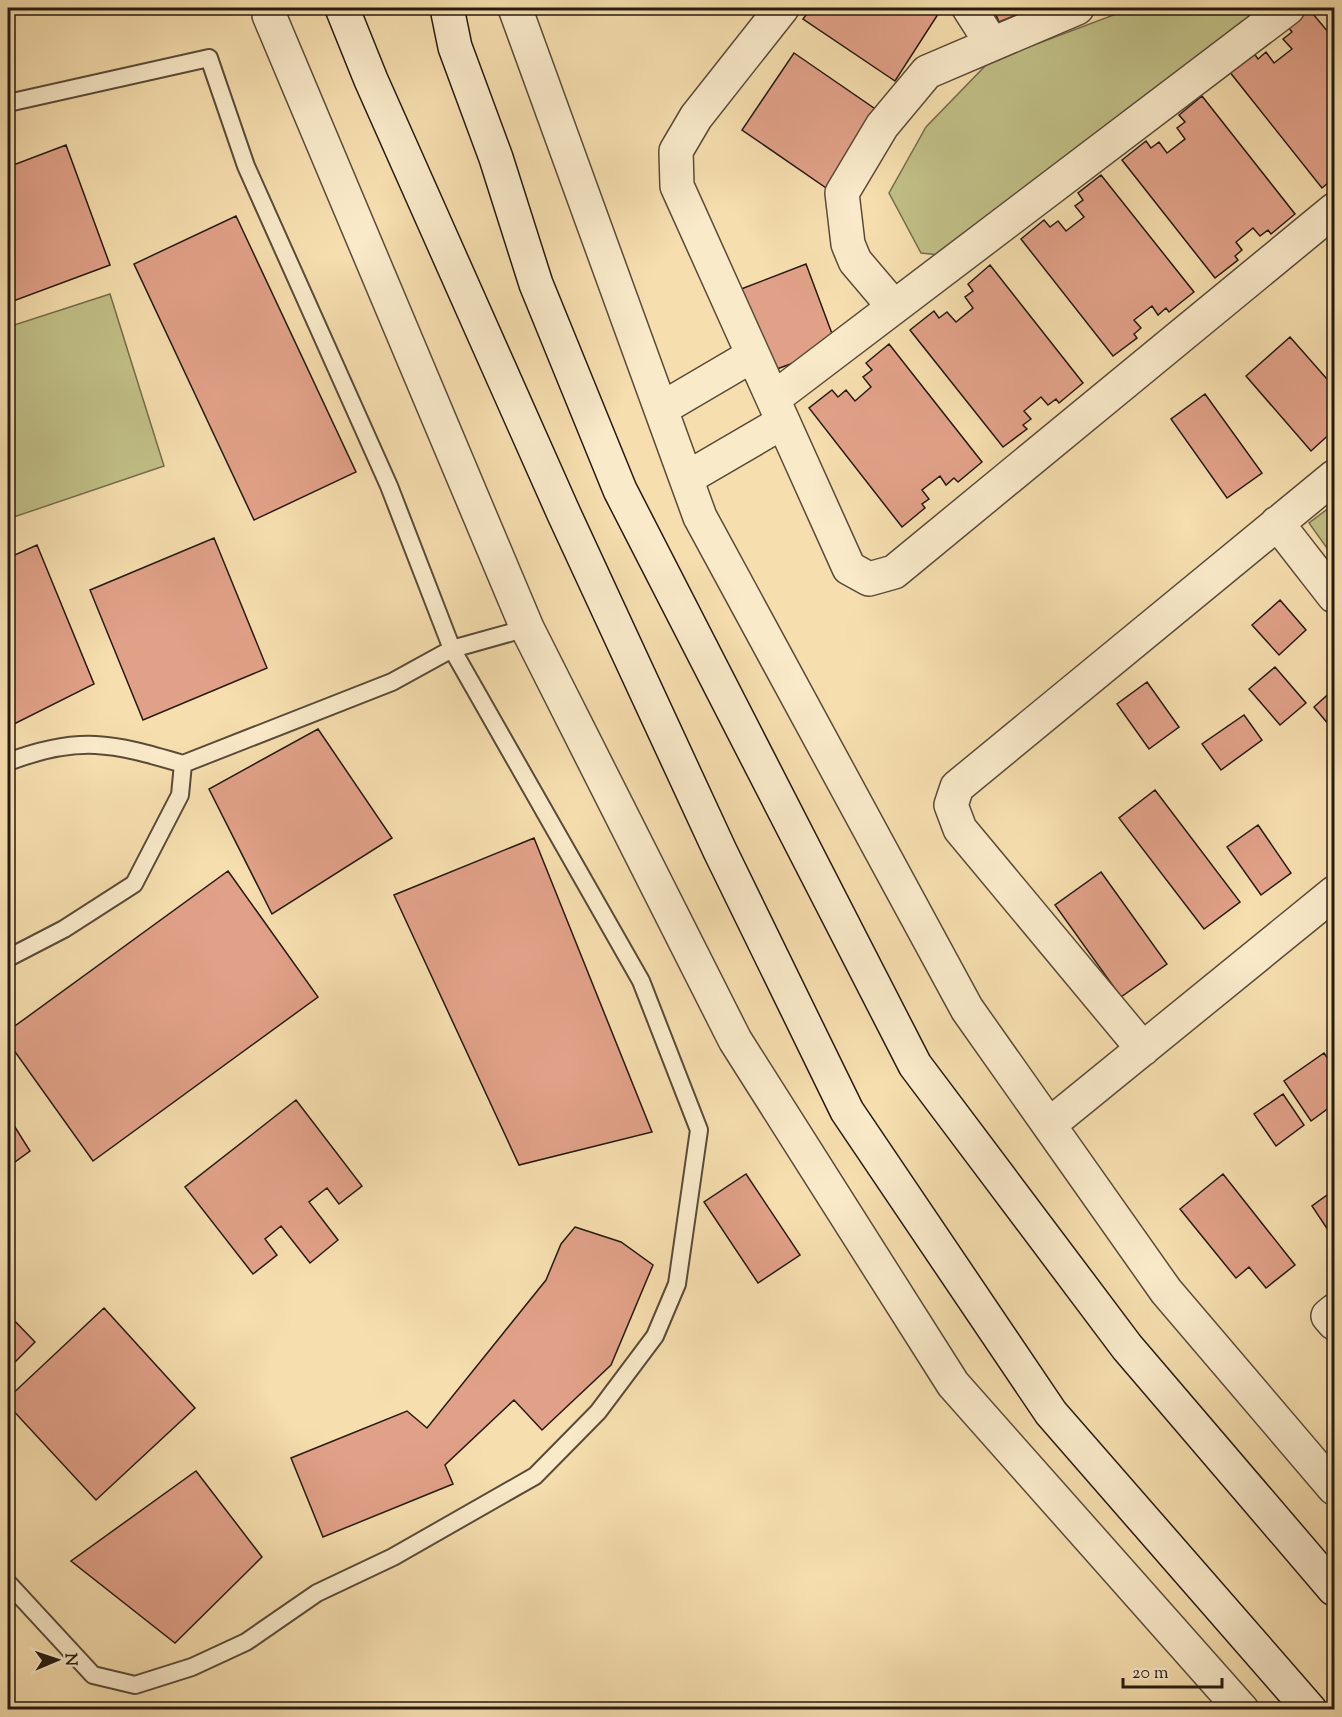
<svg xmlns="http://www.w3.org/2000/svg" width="1342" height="1717" font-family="'Sorts Mill Goudy',serif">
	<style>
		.green { fill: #c1c087; stroke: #746d4c; stroke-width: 1.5 }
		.building { fill: #e1a188; stroke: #261a11; stroke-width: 1.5 }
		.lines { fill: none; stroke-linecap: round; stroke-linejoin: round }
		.lane-casing { stroke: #5a4b38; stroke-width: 20 }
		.street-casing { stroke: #5a4b38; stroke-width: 36 }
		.secondary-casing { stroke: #261a11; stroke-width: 36 }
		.lane { stroke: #f9eaca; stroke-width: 16 }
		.street { stroke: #f9eaca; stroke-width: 33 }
		.secondary { stroke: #f9eaca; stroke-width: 33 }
	</style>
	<rect width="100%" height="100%" fill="#f6deae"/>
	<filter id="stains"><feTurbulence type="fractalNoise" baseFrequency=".00333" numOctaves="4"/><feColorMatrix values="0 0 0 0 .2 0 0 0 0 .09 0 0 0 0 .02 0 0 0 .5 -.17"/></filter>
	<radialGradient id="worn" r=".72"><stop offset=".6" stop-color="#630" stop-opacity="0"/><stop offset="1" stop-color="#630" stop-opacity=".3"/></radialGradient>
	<!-- green -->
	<path class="green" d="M1132,8H1273L949,256L921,253L889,193L926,127L989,62Z
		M110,294L164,466L8,519V327Z
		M1334,504V558L1309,523Z"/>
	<!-- building -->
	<path class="building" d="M811,8H942L895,81L803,19Z
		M993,8H1025L1026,11L999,22Z
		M1308,8L1334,39V178L1322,188L1229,71L1253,52L1258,59L1266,52L1274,63L1292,49L1283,39L1292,32L1286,25Z
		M794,53L884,115L832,192L742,130Z
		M1202,96L1295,214L1271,234L1268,230L1260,236L1253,228L1236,242L1242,250L1235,256L1238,260L1215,278L1122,160L1146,141L1151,148L1159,142L1167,153L1185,139L1177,128L1185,122L1179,115Z
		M66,145L110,265L8,303V167Z
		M1101,175L1194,292L1169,312L1166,308L1158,315L1152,306L1134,320L1141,328L1134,334L1137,338L1113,356L1021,239L1044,220L1050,227L1058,221L1066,231L1084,217L1075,206L1083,200L1078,193Z
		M236,216L356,472L254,520L134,264Z
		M806,264L837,347L766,373L736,291Z
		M990,265L1083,383L1059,403L1056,399L1048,405L1041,397L1024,411L1031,419L1023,425L1027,429L1003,447L910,330L934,311L939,318L947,312L956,322L973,308L965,297L973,291L968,284Z
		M1290,337L1334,387V430L1311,451L1246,376Z
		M889,344L982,462L958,482L954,478L946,485L940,476L922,490L929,499L922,504L925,508L902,527L809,408L832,390L838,397L846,390L855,401L871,387L863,377L872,370L866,363Z
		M1205,394L1262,473L1227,498L1171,419Z
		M214,538L267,668L143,720L90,590Z
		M37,545L94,684L8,727V558Z
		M1280,600L1306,630L1279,655L1252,625Z
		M1275,667L1306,703L1280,725L1249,689Z
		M1147,682L1179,727L1149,749L1117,704Z
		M1334,689V731L1314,707Z
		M1244,715L1262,740L1221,770L1202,744Z
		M318,729L392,838L272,914L209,789Z
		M1155,790L1240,902L1204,929L1119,818Z
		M1258,825L1291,873L1261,895L1227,847Z
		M534,838L652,1132L519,1165L394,895Z
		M228,871L318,997L93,1161L8,1042V1031Z
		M1101,872L1167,964L1121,997L1055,905Z
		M1324,1053L1334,1068V1104L1311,1121L1284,1081Z
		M1283,1094L1304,1125L1276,1146L1254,1114Z
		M296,1100L362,1186L339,1204L327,1188L309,1202L338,1240L310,1263L281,1226L265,1239L277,1255L253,1274L185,1187Z
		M8,1116L30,1151L8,1167Z
		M746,1174L800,1255L758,1283L704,1202Z
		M1223,1174L1295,1265L1266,1288L1249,1267L1236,1278L1180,1209Z
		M1334,1190V1239L1312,1206Z
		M575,1227L621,1242L653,1265L611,1365L542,1430L514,1400L445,1465L453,1484L323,1537L291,1458L407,1411L427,1428L546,1280L561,1244Z
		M104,1308L195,1408L96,1500L8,1405V1398Z
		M8,1314L35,1342L8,1369Z
		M196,1471L262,1557L175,1643L71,1561Z"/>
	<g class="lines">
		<defs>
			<path id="lane" d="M8,103L209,58L246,166L389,486L452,649L641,981L699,1130L677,1284L655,1336L598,1412L535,1476L393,1557L317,1593L246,1642L192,1667L135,1685L93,1675L8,1583
				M8,762C79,735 112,743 183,764
				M8,958L64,929L134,884L180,795L183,764L392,682L452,649L527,628"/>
			<path id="street" d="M270,8L269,15L527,628L735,1040L953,1384L1242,1710
				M515,8L700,517L967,1009L1166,1291L1334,1488
				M782,8L696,117L676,151L677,186L849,568L869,579L894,572L1334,210
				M969,8L992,44
				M894,307L855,261L848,244L842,193L882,126L927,72L1077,8
				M773,399L1288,8
				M661,409L753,355
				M687,478L783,422
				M1277,523L1334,596
				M1143,1049L960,829L951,805L957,787L1334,477
				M1049,1125L1334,893
				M1334,1311L1328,1316L1334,1323"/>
			<path id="secondary" d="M342,8L371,80L564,514L720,851L847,1111L1051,1413L1310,1710
				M447,8L455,47L496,158L536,284L620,490L915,1065L1127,1347L1334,1589"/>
		</defs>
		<!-- lane casing -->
		<use href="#lane" class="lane-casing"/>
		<!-- street casing -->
		<use href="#street" class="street-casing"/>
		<!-- secondary casing -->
		<use href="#secondary" class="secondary-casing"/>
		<!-- lane -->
		<use href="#lane" class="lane"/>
		<!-- street -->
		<use href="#street" class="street"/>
		<!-- secondary -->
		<use href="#secondary" class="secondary"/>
	</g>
	<!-- margin -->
	<rect width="1342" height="1717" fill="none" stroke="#f6deae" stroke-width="30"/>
	<rect x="9" y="9" width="1324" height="1699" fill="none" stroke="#261a11" stroke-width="3"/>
	<rect x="15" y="15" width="1312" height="1687" fill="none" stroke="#261a11" stroke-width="1.5"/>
	<!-- north arrow -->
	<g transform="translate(57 1660) rotate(88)" stroke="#f9eaca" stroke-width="4.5" paint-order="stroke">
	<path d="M0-4.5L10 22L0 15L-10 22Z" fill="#261a11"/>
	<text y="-9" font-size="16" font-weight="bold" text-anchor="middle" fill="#261a11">N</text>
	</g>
	<!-- scale -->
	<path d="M1123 1678v9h99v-9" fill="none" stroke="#261a11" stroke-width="3"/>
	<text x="1132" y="1678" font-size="18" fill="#261a11" stroke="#f9eaca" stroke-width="4.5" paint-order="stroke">20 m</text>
	<rect width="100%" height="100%" filter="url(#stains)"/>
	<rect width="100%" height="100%" fill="url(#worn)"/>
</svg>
